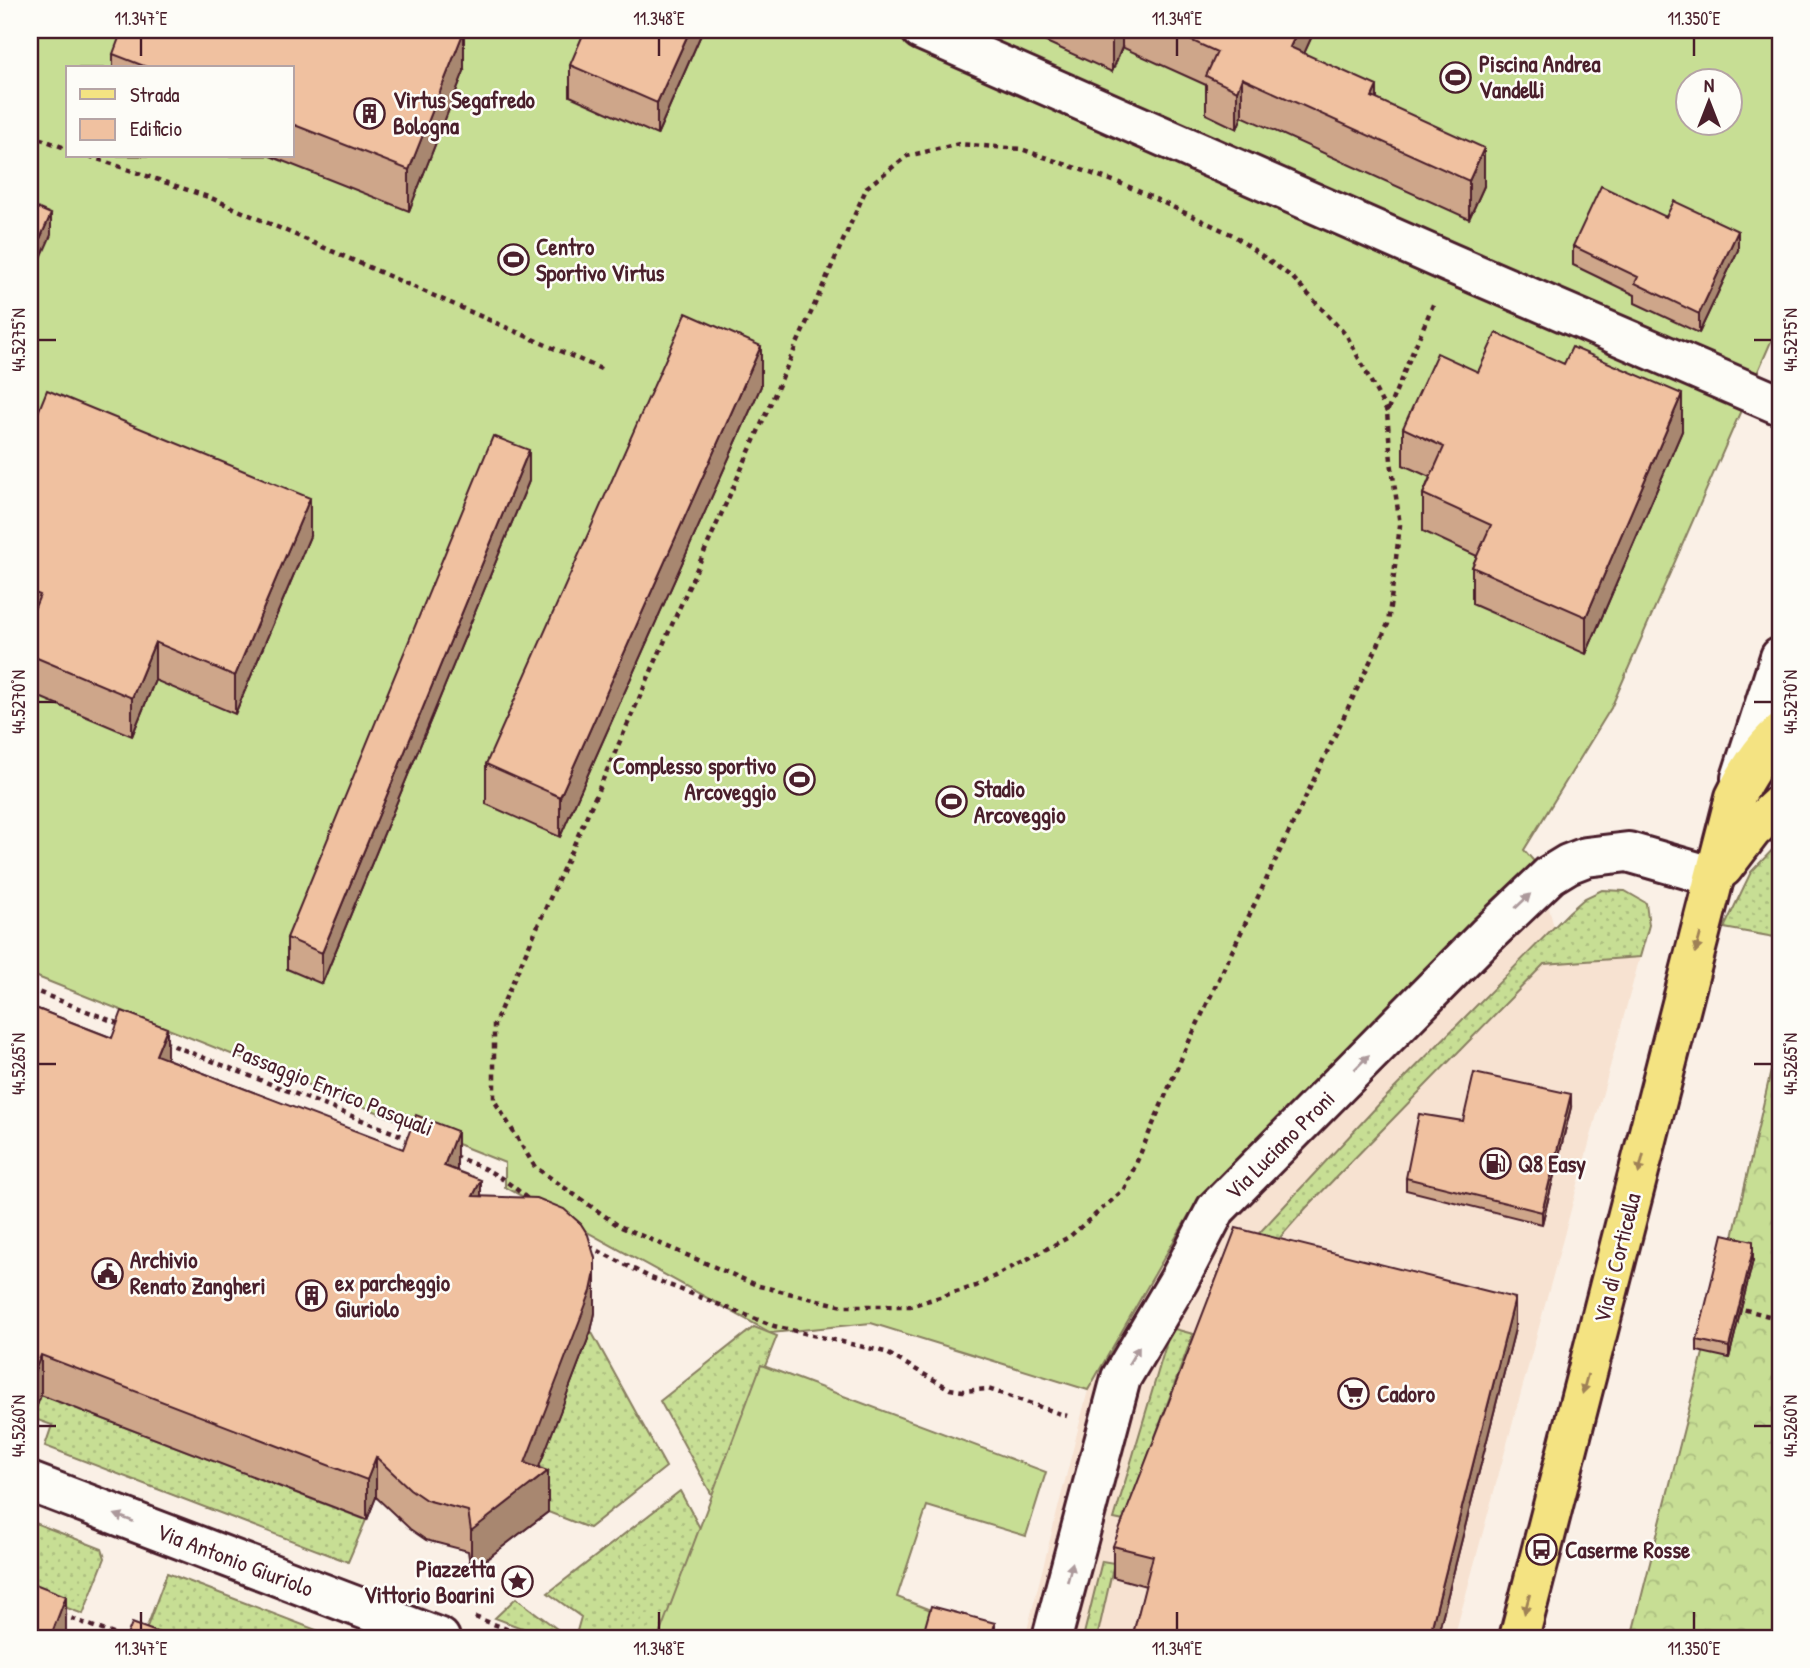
<svg xmlns="http://www.w3.org/2000/svg" width="1810" height="1668" font-family="'Patrick Hand',sans-serif">
	<style>
		.built { fill: #f7e2d1 }
		.grass { fill: url(#grass-dots); stroke: #887e60; stroke-width: 2 }
		.forest { fill: url(#forest-crowns); stroke: #887e60; stroke-width: 2 }
		.garden { fill: #c7de94; stroke: #887e60; stroke-width: 2; fill-rule: evenodd }
		.lines { fill: none; stroke-linecap: round; stroke-linejoin: round }
		.minor-casing { stroke: #4a1f2b; stroke-width: 44 }
		.major-casing { stroke: #4a1f2b; stroke-width: 44 }
		.path { stroke: #4a1f2b; stroke-width: 4.5; stroke-dasharray: 5 5; stroke-linecap: butt }
		.minor { stroke: #fdfcf7; stroke-width: 38 }
		.major { stroke: #f4e382; stroke-width: 38 }
		.wall { fill: #cea68a; stroke: #4a1f2b; stroke-width: 2 }
		.shaded-wall { fill: #a88770; stroke: #4a1f2b; stroke-width: 2 }
		.building { fill: #f0c1a0; stroke: #4a1f2b; stroke-width: 2 }
		.oneway { fill: #ac999b }
		.oneway2 { fill: #9f8156 }
		.ticks { fill: none; stroke: #4a1f2b; stroke-width: 2.5 }
		.labels { text-anchor: middle; stroke-width: 5; stroke-linejoin: round; paint-order: stroke }
		.poi-label { font-size: 23px; font-weight: bold; fill: #4a1f2b; stroke: #fdfcf7; text-anchor: start }
		.street-label { font-size: 23px; fill: #4a1f2b; stroke: #fdfcf7 }
		.neatline { fill: none; stroke: #4a1f2b; stroke-width: 2.5 }
		.ticks-label { font-size: 18px; text-anchor: middle; fill: #4a1f2b }
	</style>
	<defs>
		<pattern id="grass-dots" width="8" height="8" patternUnits="userSpaceOnUse" patternTransform="scale(1.75)"><rect width="8" height="8" fill="#c7de94"/><path d="M2 2h.1M6 6h.1" fill="none" stroke="#acbe80" stroke-width="1.8" stroke-linecap="round"/></pattern>
		<pattern id="forest-crowns" width="20" height="18" patternUnits="userSpaceOnUse" patternTransform="scale(1.75)"><rect width="20" height="18" fill="#c7de94"/><path d="M2 6a3 3 0 1 1 6 0M12 15a3 3 0 1 1 6 0" fill="none" stroke="#acbe80"/></pattern>
	</defs>
	<rect width="100%" height="100%" fill="#faf0e6"/>
	<filter id="ink" filterUnits="userSpaceOnUse"><feTurbulence type="fractalNoise" baseFrequency=".0143" numOctaves="2"/><feDisplacementMap in="SourceGraphic" scale="14" xChannelSelector="R" yChannelSelector="G"/><feConvolveMatrix kernelMatrix="1 2 1 2 8 2 1 2 1" color-interpolation-filters="sRGB"/></filter>
	<g filter="url(#ink)">
		<!-- built -->
		<path class="built" d="M1538,866L1554,927L1640,957L1454,1638H1025L1088,1390L1191,1211Z"/>
		<!-- grass -->
		<path class="grass" d="M1780,842V938L1724,928L1751,872Z
			M1602,890L1625,891L1646,903L1649,925L1640,957L1544,964L1306,1208L1270,1249L1249,1244L1382,1101L1569,912L1585,898Z
			M754,1327L777,1336L713,1497L660,1401Z
			M1171,1328L1193,1334L1124,1521L1114,1519Z
			M591,1331L666,1467L589,1528L525,1503Z
			M41,1395L366,1520L348,1562L45,1446L52,1425L32,1418Z
			M680,1491L701,1530L659,1638H575L581,1617L548,1593Z
			M30,1521L102,1549L105,1558L83,1614L30,1594Z
			M1102,1561L1114,1563L1097,1638H1083Z
			M167,1573L337,1638H143Z
			M516,1598L569,1638H548L495,1618Z"/>
		<!-- forest -->
		<path class="forest" d="M1780,1031V1638H1631L1703,1353L1699,1343L1731,1246Z"/>
		<!-- garden -->
		<path class="garden" d="M30,30H1780V321L1611,708L1524,850L1538,866L1191,1211L1088,1390L871,1323L771,1333L505,1187V1163L30,974ZM68,68H292V156H68ZM1688,80H1730V122H1688Z
			M761,1365L1046,1472L1026,1536L927,1506L897,1597L936,1612L928,1638H658Z"/>
		<g class="lines">
			<defs>
				<path id="minor" d="M921,30L1450,263L1780,405
					M1741,778L1780,657
					M30,1482L440,1638
					M1052,1638L1121,1378L1179,1280L1216,1209L1486,936L1550,875L1568,864L1586,857L1628,852L1715,877"/>
				<path id="major" d="M1723,868L1752,830L1780,804
					M1519,1638L1735,797C1747,773 1760,751 1780,733"/>
			</defs>
			<!-- minor casing -->
			<use href="#minor" class="minor-casing"/>
			<!-- major casing -->
			<use href="#major" class="major-casing"/>
			<!-- path -->
			<path class="path" d="M30,135L68,149
				M89,156L211,198L601,369
				M1387,412L1347,336L1293,278L1233,235L1125,185L1021,149L959,144L907,156L867,187L494,1024V1100L535,1167L619,1226L759,1286L843,1306H910L976,1286L1069,1237L1125,1189L1185,1050L1388,624L1400,525L1391,461L1387,412L1435,300
				M30,989L120,1024
				M164,1042L410,1139
				M454,1156C487,1169 503,1176 530,1201
				M589,1246L651,1278L774,1326L885,1352L950,1389L963,1391L988,1389L1067,1416
				M1735,1307L1780,1319
				M62,1615L124,1638
				M475,1617L530,1638"/>
			<!-- minor -->
			<use href="#minor" class="minor"/>
			<!-- major -->
			<use href="#major" class="major"/>
		</g>
		<!-- wall -->
		<path class="wall" d="M703,30L657,135L570,96V65Z
			M1020,30H1312V36L1304,53L1377,99L1484,186L1469,219L1242,116L1237,129L1206,114V85L1122,47L1112,72Z
			M113,54L464,71L409,211L270,156H292V68H113Z
			M1573,246L1738,250L1699,333L1635,303V295L1573,265Z
			M1478,372L1682,431L1586,654L1472,604V567L1477,556L1423,531V494L1430,477L1403,465V428Z
			M761,386L560,837L486,804V764Z
			M30,432L310,536L235,714L155,680L132,736L30,693Z
			M529,481L322,984L287,969V938Z
			M30,1006L457,1171L481,1197L595,1313L591,1331L538,1468L548,1512L471,1571L468,1551L426,1540L410,1529L376,1497L367,1520L41,1395L32,1418L30,1416Z
			M1571,1107L1542,1224L1406,1190V1178L1463,1121Z
			M1753,1260L1729,1358L1697,1351V1340Z
			M1515,1329L1437,1638H1132L1146,1586L1113,1577V1546Z"/>
		<!-- shaded-wall -->
		<path class="shaded-wall" d="M690,30H703L657,135V103Z
			M1113,30H1122V47L1112,72V33Z
			M1298,30H1312V36L1290,85V47Z
			M464,31V71L409,211V170Z
			M1242,78V116L1237,129V91Z
			M1377,86V124L1372,97Z
			M1484,148V186L1469,219V181Z
			M51,214V235L30,283V261Z
			M1738,231V250L1699,333V314Z
			M761,346V386L560,837V797Z
			M37,353V363L30,380V370Z
			M1682,394V431L1586,654V617Z
			M529,450V481L322,984V953Z
			M310,498V536L235,714V676Z
			M155,642V680L132,736V698Z
			M167,1028V1069L156,1055Z
			M1571,1094V1107L1542,1224V1212Z
			M457,1131V1171L444,1166Z
			M481,1180V1220L473,1196Z
			M1753,1250V1260L1729,1358V1347Z
			M595,1272V1313L591,1331L533,1483L548,1471V1512L471,1571V1531Z
			M1515,1298V1329L1437,1638H1429Z
			M41,1355V1395L32,1418V1377Z
			M376,1457V1497L367,1520V1480Z
			M66,1596V1638H50Z
			M995,1623V1638H991Z"/>
		<!-- building -->
		<path class="building" d="M122,30H462L464,31L409,170L292,124V68H149L113,54Z
			M585,30H690L657,103L570,65Z
			M1104,30H1113L1112,33Z
			M1168,30H1298L1290,47L1377,86L1372,97L1484,148L1469,181L1242,78L1237,91L1206,76L1217,52Z
			M1601,186L1666,217L1674,201L1738,231L1699,314L1635,283L1638,277L1573,246Z
			M30,205L51,214L30,261Z
			M686,313L761,346L560,797L486,764Z
			M1496,333L1564,364L1572,347L1682,394L1586,617L1472,567L1491,525L1423,494L1444,447L1403,428L1437,353L1478,372Z
			M30,349L37,353L30,370Z
			M47,390L310,498L235,676L155,642L132,698L30,655V619L40,595L30,591V432Z
			M493,436L529,450L322,953L287,938Z
			M30,1006L112,1038L122,1011L167,1028L156,1055L403,1149L416,1115L457,1131L444,1166L481,1180L473,1196L537,1198L564,1209L581,1224L588,1235L595,1258V1272L591,1291L525,1463L548,1471L471,1531L468,1511L426,1500L410,1489L376,1457L367,1480L41,1355L32,1377L30,1376Z
			M1474,1073L1571,1094L1542,1212L1406,1178L1419,1114L1463,1121Z
			M1236,1228L1515,1298L1429,1638H1132L1153,1556L1113,1546Z
			M1723,1234L1753,1241V1250L1729,1347L1697,1340Z
			M30,1582L66,1596L50,1638H30Z
			M931,1606L995,1623L991,1638H922Z
			M132,1623L173,1638H126Z"/>
		<!-- one-way arrows -->
		<defs><path id="oneway-solid" d="M-6-.8H1V-3.2L6.5 0L1 3.2V.8H-6Z" transform="scale(1.75)"/></defs>
		<g class="oneway">
			<use href="#oneway-solid" transform="translate(1523 901) rotate(-43)"/>
			<use href="#oneway-solid" transform="translate(1362 1062) rotate(-45)"/>
			<use href="#oneway-solid" transform="translate(1134 1355) rotate(-59)"/>
			<use href="#oneway-solid" transform="translate(124 1518) rotate(-159)"/>
			<use href="#oneway-solid" transform="translate(1070 1572) rotate(-75)"/>
		</g>
		<g class="oneway2">
			<use href="#oneway-solid" transform="translate(1698 943) rotate(105)"/>
			<use href="#oneway-solid" transform="translate(1641 1164) rotate(104)"/>
			<use href="#oneway-solid" transform="translate(1585 1384) rotate(105)"/>
			<use href="#oneway-solid" transform="translate(1527 1604) rotate(105)"/>
		</g>
	</g>
	<!-- ticks -->
	<path class="ticks" d="M141,38V56M659,38V56M1177,38V56M1694,38V56M38,340H56M1754,340H1772M38,702H56M1754,702H1772M38,1064H56M1754,1064H1772M38,1426H56M1754,1426H1772M141,1612V1630M659,1612V1630M1177,1612V1630M1694,1612V1630"/>
	<!-- icons -->
	<defs>
		<symbol id="stadium-ring" viewBox="-11 -11 22 22"><circle r="9.5" fill="#fdfcf7" stroke="#4a1f2b" stroke-width="1.5"/><path d="M0-5a6.5 5 0 1 0 0 10a6.5 5 0 1 0 0-10ZM-3.5-1.8h7v3.6h-7Z" fill="#4a1f2b"/></symbol>
		<symbol id="building-ring" viewBox="-11 -11 22 22"><circle r="9.5" fill="#fdfcf7" stroke="#4a1f2b" stroke-width="1.5"/><path d="M-4-6H4V6H1V3H-1V6H-4ZM-2.5-4.3h1.7v1.8h-1.7ZM.8-4.3h1.7v1.8H.8ZM-2.5-1h1.7V.8h-1.7ZM.8-1h1.7V.8H.8Z" fill="#4a1f2b"/></symbol>
		<symbol id="fuel-ring" viewBox="-11 -11 22 22"><circle r="9.5" fill="#fdfcf7" stroke="#4a1f2b" stroke-width="1.5"/><path d="M-5.5-6h7V0h2V4h1.3V-2.5L3-4.5l.8-.8L6-3V5H2.5V1h-1V6h-7ZM-4.2-4.7v3.2H.2V-4.7Z" fill="#4a1f2b"/></symbol>
		<symbol id="civic-ring" viewBox="-11 -11 22 22"><circle r="9.5" fill="#fdfcf7" stroke="#4a1f2b" stroke-width="1.5"/><path d="M-.6-6.5H3V-4.5H.6V-3L4-1V1h2V6H-6V1h2V-1L-.6-3ZM-1.2 2.5V6h2.4V2.5Z" fill="#4a1f2b"/></symbol>
		<symbol id="supermarket-ring" viewBox="-11 -11 22 22"><circle r="9.5" fill="#fdfcf7" stroke="#4a1f2b" stroke-width="1.5"/><path d="M-6-5.5h2.5l.6 2H6L4.5 2H-2.5L-4.4-4H-6ZM-1.5 3.2a1.3 1.3 0 1 0 .1 0ZM3 3.2a1.3 1.3 0 1 0 .1 0Z" fill="#4a1f2b"/></symbol>
		<symbol id="bus-ring" viewBox="-11 -11 22 22"><circle r="9.5" fill="#fdfcf7" stroke="#4a1f2b" stroke-width="1.5"/><path d="M-5-6H5V4H4V6H2V4H-2V6H-4V4H-5ZM-3.5-4V0h7V-4ZM-3.5 1.2v1.5H-2V1.2ZM2 1.2v1.5H3.5V1.2Z" fill="#4a1f2b"/></symbol>
		<symbol id="sight-ring" viewBox="-11 -11 22 22"><circle r="9.5" fill="#fdfcf7" stroke="#4a1f2b" stroke-width="1.5"/><path d="M0-6L1.8-2.2L6-1.7L2.9 1.2L3.7 5.4L0 3.3L-3.7 5.4L-2.9 1.2L-6-1.7L-1.8-2.2Z" fill="#4a1f2b"/></symbol>
	</defs>
	<g fill-rule="evenodd">
		<use href="#stadium-ring" x="1438" y="60" width="35" height="35"/>
		<use href="#building-ring" x="352" y="96" width="35" height="35"/>
		<use href="#stadium-ring" x="496" y="242" width="35" height="35"/>
		<use href="#stadium-ring" x="782" y="762" width="35" height="35"/>
		<use href="#stadium-ring" x="934" y="784" width="35" height="35"/>
		<use href="#fuel-ring" x="1478" y="1146" width="35" height="35"/>
		<use href="#civic-ring" x="90" y="1256" width="35" height="35"/>
		<use href="#building-ring" x="294" y="1278" width="35" height="35"/>
		<use href="#supermarket-ring" x="1336" y="1376" width="35" height="35"/>
		<use href="#bus-ring" x="1524" y="1532" width="35" height="35"/>
		<use href="#sight-ring" x="500" y="1564" width="35" height="35"/>
	</g>
	<g class="labels">
		<!-- poi labels -->
		<g class="poi-label">
			<text x="1479" y="72">Piscina Andrea<tspan x="1479" dy="26">Vandelli</tspan></text>
			<text x="393" y="108">Virtus Segafredo<tspan x="393" dy="26">Bologna</tspan></text>
			<text x="536" y="255">Centro<tspan x="536" dy="26">Sportivo Virtus</tspan></text>
			<text x="776" y="774" text-anchor="end">Complesso sportivo<tspan x="776" dy="26">Arcoveggio</tspan></text>
			<text x="974" y="797">Stadio<tspan x="974" dy="26">Arcoveggio</tspan></text>
			<text x="1518" y="1172">Q8 Easy</text>
			<text x="130" y="1268">Archivio<tspan x="130" dy="26">Renato Zangheri</tspan></text>
			<text x="335" y="1291">ex parcheggio<tspan x="335" dy="26">Giuriolo</tspan></text>
			<text x="1377" y="1402">Cadoro</text>
			<text x="1565" y="1558">Caserme Rosse</text>
			<text x="495" y="1577" text-anchor="end">Piazzetta<tspan x="495" dy="26">Vittorio Boarini</tspan></text>
		</g>
		<!-- street labels -->
		<g class="street-label">
			<text transform="translate(333 1089) rotate(22)" y="8">Passaggio Enrico Pasquali</text>
			<text transform="translate(1280 1145) rotate(-45)" y="8">Via Luciano Proni</text>
			<text transform="translate(1617 1258) rotate(-76)" y="8">Via di Corticella</text>
			<text transform="translate(235 1560) rotate(21)" y="8">Via Antonio Giuriolo</text>
		</g>
	</g>
	<!-- margin -->
	<rect width="1810" height="1668" fill="none" stroke="#fdfcf7" stroke-width="77"/>
	<!-- legend -->
	<rect x="66" y="66" width="228" height="91" fill="#fdfcf7" stroke="#b5a4a5" stroke-width="2"/>
	<rect x="80" y="89" width="35" height="10" fill="#f4e382" stroke="#b5a4a5" stroke-width="2"/>
	<text x="130" y="102" font-size="21" fill="#4a1f2b">Strada</text>
	<rect x="80" y="119" width="35" height="21" fill="#f0c1a0" stroke="#b5a4a5" stroke-width="2"/>
	<text x="130" y="136" font-size="21" fill="#4a1f2b">Edificio</text>
	<!-- north arrow -->
	<g transform="translate(1709 102)"><circle r="33" fill="#fdfcf7" stroke="#b5a4a5" stroke-width="2"/>
	<path d="M0-5L12 26L0 18L-12 26Z" fill="#4a1f2b"/>
	<text y="-10" font-size="19" font-weight="bold" text-anchor="middle" fill="#4a1f2b">N</text>
	</g>
	<rect x="38" y="38" width="1734" height="1592" class="neatline"/>
	<g class="ticks-label">
		<text x="141" y="25">11.347°E</text>
		<text x="659" y="25">11.348°E</text>
		<text x="1177" y="25">11.349°E</text>
		<text x="1694" y="25">11.350°E</text>
		<text transform="translate(19 340) rotate(-90)" y="6">44.5275°N</text>
		<text transform="translate(1791 340) rotate(-90)" y="6">44.5275°N</text>
		<text transform="translate(19 702) rotate(-90)" y="6">44.5270°N</text>
		<text transform="translate(1791 702) rotate(-90)" y="6">44.5270°N</text>
		<text transform="translate(19 1064) rotate(-90)" y="6">44.5265°N</text>
		<text transform="translate(1791 1064) rotate(-90)" y="6">44.5265°N</text>
		<text transform="translate(19 1426) rotate(-90)" y="6">44.5260°N</text>
		<text transform="translate(1791 1426) rotate(-90)" y="6">44.5260°N</text>
		<text x="141" y="1655">11.347°E</text>
		<text x="659" y="1655">11.348°E</text>
		<text x="1177" y="1655">11.349°E</text>
		<text x="1694" y="1655">11.350°E</text>
	</g>
</svg>
